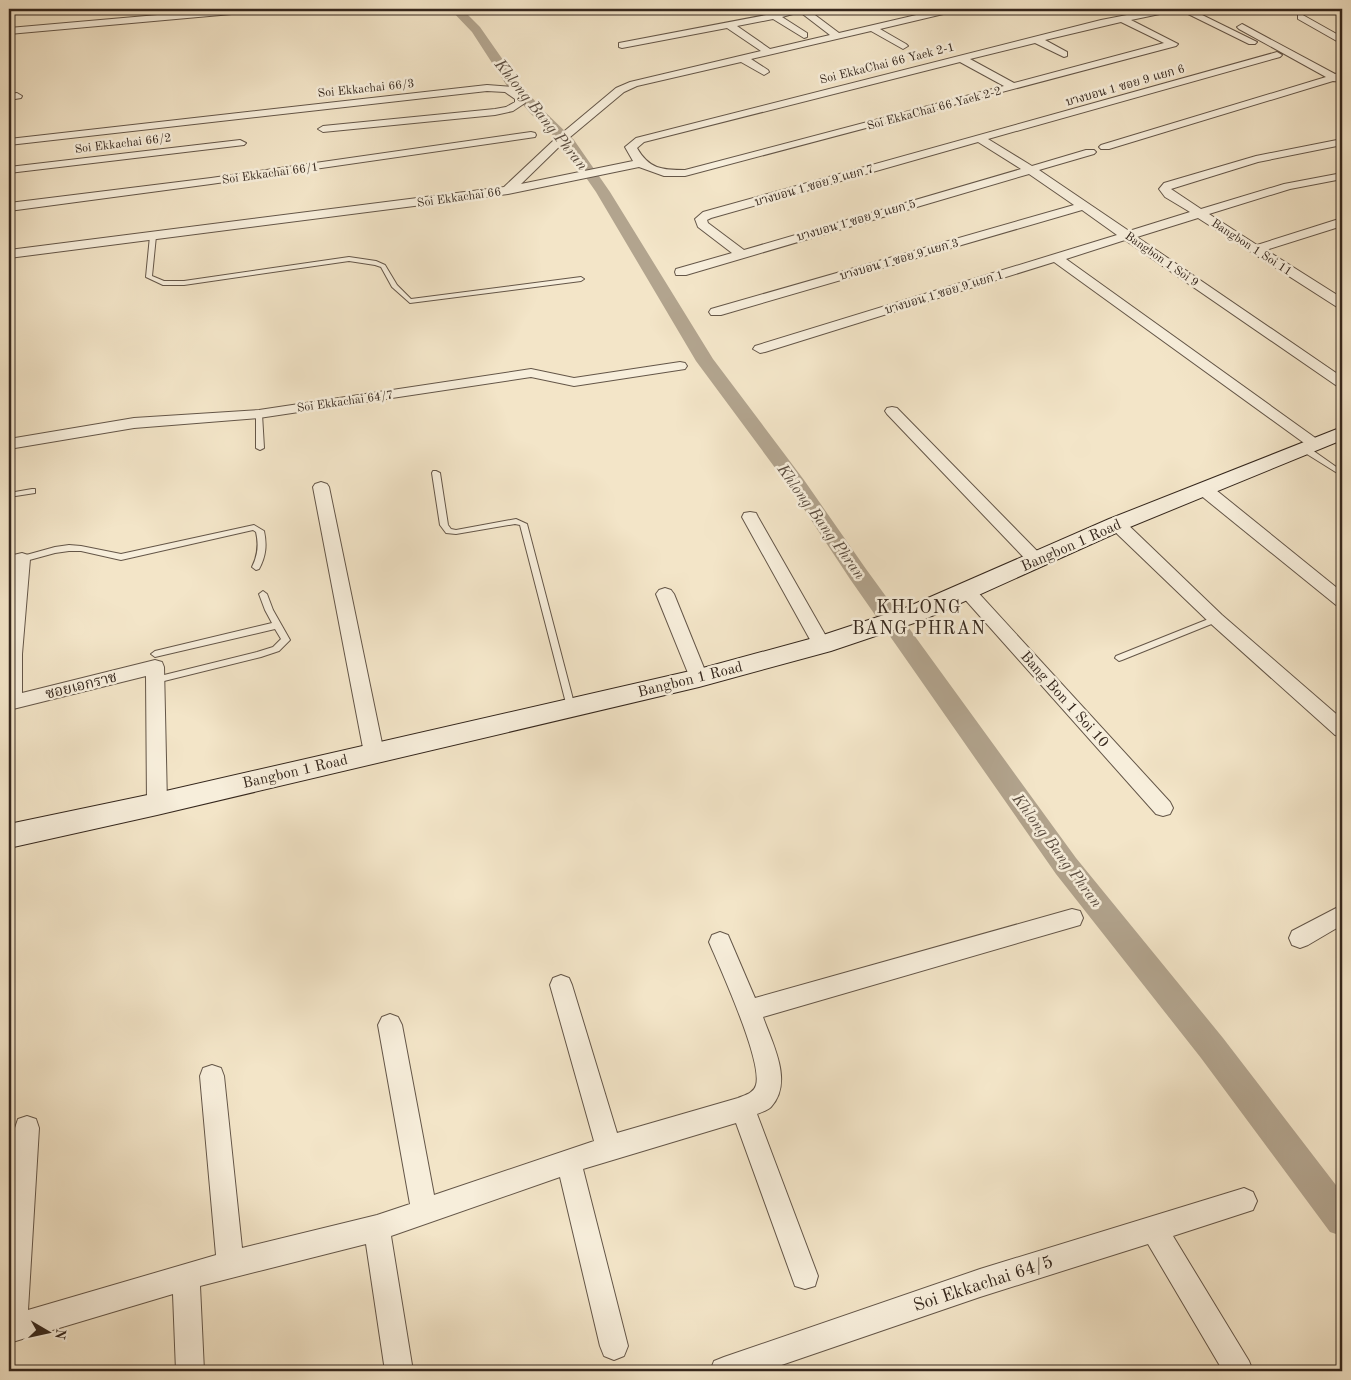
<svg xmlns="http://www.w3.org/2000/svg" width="1351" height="1380" font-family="'Old Standard TT','Noto Serif Thai',serif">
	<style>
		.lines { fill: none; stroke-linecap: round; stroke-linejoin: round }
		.canal { fill: #b2a48e; fill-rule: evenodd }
		.lane-casing { stroke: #645648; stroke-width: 2 }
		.street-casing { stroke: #645648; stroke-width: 2 }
		.secondary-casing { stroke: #35271d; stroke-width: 2 }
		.lane { fill: #f7eedb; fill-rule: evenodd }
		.street { fill: #f7eedb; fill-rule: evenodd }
		.secondary { fill: #f7eedb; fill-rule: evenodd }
		.labels { text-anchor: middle; stroke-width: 5; stroke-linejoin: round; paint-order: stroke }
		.far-street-label { font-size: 12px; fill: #35271d; stroke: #f7eedb }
		.street-label { font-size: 15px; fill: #35271d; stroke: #f7eedb }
		.water-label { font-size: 16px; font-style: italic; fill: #5a4c3f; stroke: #f7eedb }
		.quarter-label { font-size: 18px; letter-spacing: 1px; fill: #35271d; stroke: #f7eedb }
		.near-street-label { font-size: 18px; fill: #35271d; stroke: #f7eedb }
	</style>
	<rect width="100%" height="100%" fill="#f3e5c8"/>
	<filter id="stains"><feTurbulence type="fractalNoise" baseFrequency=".004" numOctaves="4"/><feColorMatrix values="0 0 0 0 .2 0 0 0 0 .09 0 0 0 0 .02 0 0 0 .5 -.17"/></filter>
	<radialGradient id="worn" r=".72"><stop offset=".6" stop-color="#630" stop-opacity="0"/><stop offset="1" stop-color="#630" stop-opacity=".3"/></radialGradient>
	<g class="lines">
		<!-- canal -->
		<path class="canal" d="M450,9H462L480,27L517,80L541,108L574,140L610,192L713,359L804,480L866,569L1076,858L1223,1038L1342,1193V1236L1330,1232L1201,1058L1056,874L850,579L790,488L696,361L596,192L564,146L531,114L507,86L472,32Z"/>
		<defs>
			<path id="lane" d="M153,234L156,236L152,276L164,281H184L349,257L376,261L385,265L397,285L411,299L581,277L584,279L581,281L410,303L392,287L381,267L375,265L349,261L184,285H163L146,277L150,236Z
				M259,412L262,414L264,448L260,450L256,448V414Z
				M1302,447H1308L1342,471V476L1302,451Z
				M433,471H436L440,473L448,525L451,529L456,530L516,519L527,524L575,707L574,709L571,710L567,707L520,525L515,524L456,534L446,533L440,525L432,473Z
				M32,489H35V493L9,497V493Z
				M254,525L264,531C267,545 266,556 259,569L256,570L252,567C258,555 259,545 256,532L253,530L121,560L81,551H69L55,553L22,562L18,559L19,557L55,547L69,545L81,546L121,554Z
				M263,591L267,594L273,610L290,640L279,651L261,657L156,683L153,682L152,680L153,678L156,677L257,652L273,647L281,639L275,629L155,657L151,654L155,651L272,623L265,610L259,594Z
				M1216,616L1220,619L1219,621L1122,660L1119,661L1115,658L1116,656Z"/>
			<path id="street" d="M226,9H259L254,12L9,34V28Z
				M798,9H807L839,33L942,9H958L956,11L880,29L906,44L908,46L903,49L871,31L751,59L768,70L769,72L764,75L741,62L637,86L624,92L563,143L521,184L633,161L625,147L636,138L1101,20L1158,9H1175L1174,11L1131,20L1178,44L1176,46L685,176H664L639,167L508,194L9,258V250L504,187L555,139L616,88L630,82L761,51L727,28L622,48L619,47V43L766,15V11L776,13ZM800,12L830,35L770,49L737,26L773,19L804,38L807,37V33L782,17ZM1121,22L1164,43L1014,83L970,59L1035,43L1064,57L1067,56V52L1045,40ZM960,62L1004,86L685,170C662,170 649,169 637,148L644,142Z
				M1178,9H1190L1257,42L1255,44H1249Z
				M1301,14L1342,37V44L1298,19V15Z
				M1242,24L1335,74L1342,72V82L1333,81L1109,149H1101L1099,147L1101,145L1326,77L1239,29L1237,27Z
				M1277,52L1282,55L1280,57L988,139L1032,166L1086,150H1094L1096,152L1094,154L1039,170L1129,231L1190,212L1165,197L1159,189L1164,183L1256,156L1342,139V145L1258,162L1171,189L1201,209L1284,184L1342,173V179L1290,189L1209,214L1257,245L1342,218V226L1266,250L1342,298V308L1337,307L1198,218L1137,237L1342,377V387L1337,386L1125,240L1066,259L1321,442L1324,445L1321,448H1311L1054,262L765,352L760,353L753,349L755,346L1117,235L1082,210L721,315H711L709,312L711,309L1074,205L1029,174L686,275H676L675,272L676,269L732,253L698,227L695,219L703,212ZM978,142L1021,169L744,250L708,223L707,220L711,218Z
				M487,85L512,87L524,96L525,103L513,111L495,115L323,132L318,129L323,126L495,109L506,107L515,102V99L505,92L487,91L9,145V139Z
				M17,93L22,96L21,98L9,100V94Z
				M531,132L535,133L536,135L535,137L211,184L9,211V203L211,178Z
				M240,140L246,143L244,145L9,173V167Z
				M680,362L685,363L687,366L685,369L574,386L531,377L259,418L134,428L9,449V439L134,418L259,410L531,369L574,378Z
				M892,407L897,408L1043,557L1045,561L1043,565L1037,567L1031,565L887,414L885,411L887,408Z
				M321,482L327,484L329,487L384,753L381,758L374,761L367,758L364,753L313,487L315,484Z
				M1205,485L1211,486L1342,592V607L1336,605L1199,494L1197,490L1199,486Z
				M750,512L756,513L758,517L831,645L828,650L822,651L816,650L813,645L742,517L744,513Z
				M1117,519L1123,520L1222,615L1342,719V737L1335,735L1210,623L1111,528L1109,524L1111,520Z
				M22,553L28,555L30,559L22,654V693L155,660L162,662L164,667L167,804L164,810L157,812L150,810L147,804L146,676L13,709L9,708V606L13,567L9,568V556Z
				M967,585L973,587L1170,802L1173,808L1170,814L1163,816L1156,814L961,595L958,591L961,587Z
				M665,588L671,590L674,594L708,678L706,683L699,685L692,683L690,678L656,594L659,590Z
				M1342,905V925L1308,945L1300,948L1292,945L1289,938L1292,931Z
				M1072,909L1080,911L1083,918L1080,925L763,1017C772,1043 794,1082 771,1107C768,1110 762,1112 757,1114L818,1276L815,1286L805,1289L795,1286L736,1123L583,1169L628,1346L624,1356L614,1360L604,1356L600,1346L560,1177L391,1236L413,1371H385L366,1244L200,1286L204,1371H176L173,1294L9,1343V1203L15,1128L18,1119L27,1116L36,1119L39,1128L28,1310L216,1255L200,1076L203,1068L212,1065L221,1068L224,1076L242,1248L377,1215L410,1204L378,1025L382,1017L390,1014L398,1017L402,1025L434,1195L594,1141L550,985L553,978L561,975L569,978L572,985L617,1133L738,1098C745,1095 754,1093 756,1085C763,1062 720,968 709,942L712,935L720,932L728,935L755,998Z
				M1244,1188L1253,1192L1257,1201L1253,1210L1173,1236L1249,1361L1253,1371H1223L1148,1244L980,1297L764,1371H710L714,1361L724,1357L980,1269Z"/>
			<path id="secondary" d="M1342,427V440L1125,529L923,620L831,651L699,687L157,815L9,848V824L157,793L699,669L817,637L905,608L1109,519Z"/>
		</defs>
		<!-- lane casing -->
		<use href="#lane" class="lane-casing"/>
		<!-- street casing -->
		<use href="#street" class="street-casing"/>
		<!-- secondary casing -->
		<use href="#secondary" class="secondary-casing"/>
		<!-- lane -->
		<use href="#lane" class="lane"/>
		<!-- street -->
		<use href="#street" class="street"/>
		<!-- secondary -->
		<use href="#secondary" class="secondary"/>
	</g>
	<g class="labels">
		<!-- far-street labels -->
		<g class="far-street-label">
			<text transform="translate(887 63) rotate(-14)" y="4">Soi EkkaChai 66 Yaek 2-1</text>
			<text transform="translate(1125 85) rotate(-16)" y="4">บางบอน 1 ซอย 9 แยก 6</text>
			<text transform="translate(366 88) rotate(-6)" y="4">Soi Ekkachai 66/3</text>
			<text transform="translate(934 108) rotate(-15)" y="4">Soi EkkaChai 66 Yaek 2-2</text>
			<text transform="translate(123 143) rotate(-7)" y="4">Soi Ekkachai 66/2</text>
			<text transform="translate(270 173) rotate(-8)" y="4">Soi Ekkachai 66/1</text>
			<text transform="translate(814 185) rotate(-16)" y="4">บางบอน 1 ซอย 9 แยก 7</text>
			<text transform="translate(459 197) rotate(-8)" y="4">Soi Ekkachai 66</text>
			<text transform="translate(856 220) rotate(-16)" y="4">บางบอน 1 ซอย 9 แยก 5</text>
			<text transform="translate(1252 247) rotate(33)" y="4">Bangbon 1 Soi 11</text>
			<text transform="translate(899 259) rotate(-16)" y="4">บางบอน 1 ซอย 9 แยก 3</text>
			<text transform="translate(1162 259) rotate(35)" y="4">Bangbon 1 Soi 9</text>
			<text transform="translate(944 292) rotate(-17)" y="4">บางบอน 1 ซอย 9 แยก 1</text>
			<text transform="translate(345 401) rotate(-8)" y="4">Soi Ekkachai 64/7</text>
		</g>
		<!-- street labels -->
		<g class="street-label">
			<text transform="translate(1071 545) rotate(-24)" y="5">Bangbon 1 Road</text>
			<text transform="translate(690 679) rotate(-14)" y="5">Bangbon 1 Road</text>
			<text transform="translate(81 685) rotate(-14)" y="5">ซอยเอกราช</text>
			<text transform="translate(1065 699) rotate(48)" y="5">Bang Bon 1 Soi 10</text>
			<text transform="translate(295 771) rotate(-13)" y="5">Bangbon 1 Road</text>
		</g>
		<!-- water labels -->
		<g class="water-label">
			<text transform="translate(542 114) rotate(51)" y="6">Khlong Bang Phran</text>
			<text transform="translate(822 521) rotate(54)" y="6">Khlong Bang Phran</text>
			<text transform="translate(1058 850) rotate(53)" y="6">Khlong Bang Phran</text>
		</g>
		<!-- quarter labels -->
		<g class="quarter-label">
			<text x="919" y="613">KHLONG<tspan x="919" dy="21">BANG PHRAN</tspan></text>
		</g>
		<!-- near-street labels -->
		<g class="near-street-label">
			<text transform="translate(983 1283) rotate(-18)" y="6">Soi Ekkachai 64/5</text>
		</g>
	</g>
	<!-- margin -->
	<rect width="1351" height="1380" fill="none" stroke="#f3e5c8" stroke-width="30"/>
	<rect x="10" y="10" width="1331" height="1360" fill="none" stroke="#35271d" stroke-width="2.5"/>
	<rect x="15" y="15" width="1321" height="1350" fill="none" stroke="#35271d"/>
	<!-- north arrow -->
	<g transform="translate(48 1332) rotate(99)" stroke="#f7eedb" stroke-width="4" paint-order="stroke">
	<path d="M0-4L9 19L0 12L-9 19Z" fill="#35271d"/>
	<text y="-8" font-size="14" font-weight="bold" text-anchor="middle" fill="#35271d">N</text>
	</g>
	<rect width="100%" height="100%" filter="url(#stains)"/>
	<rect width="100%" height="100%" fill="url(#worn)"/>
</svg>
